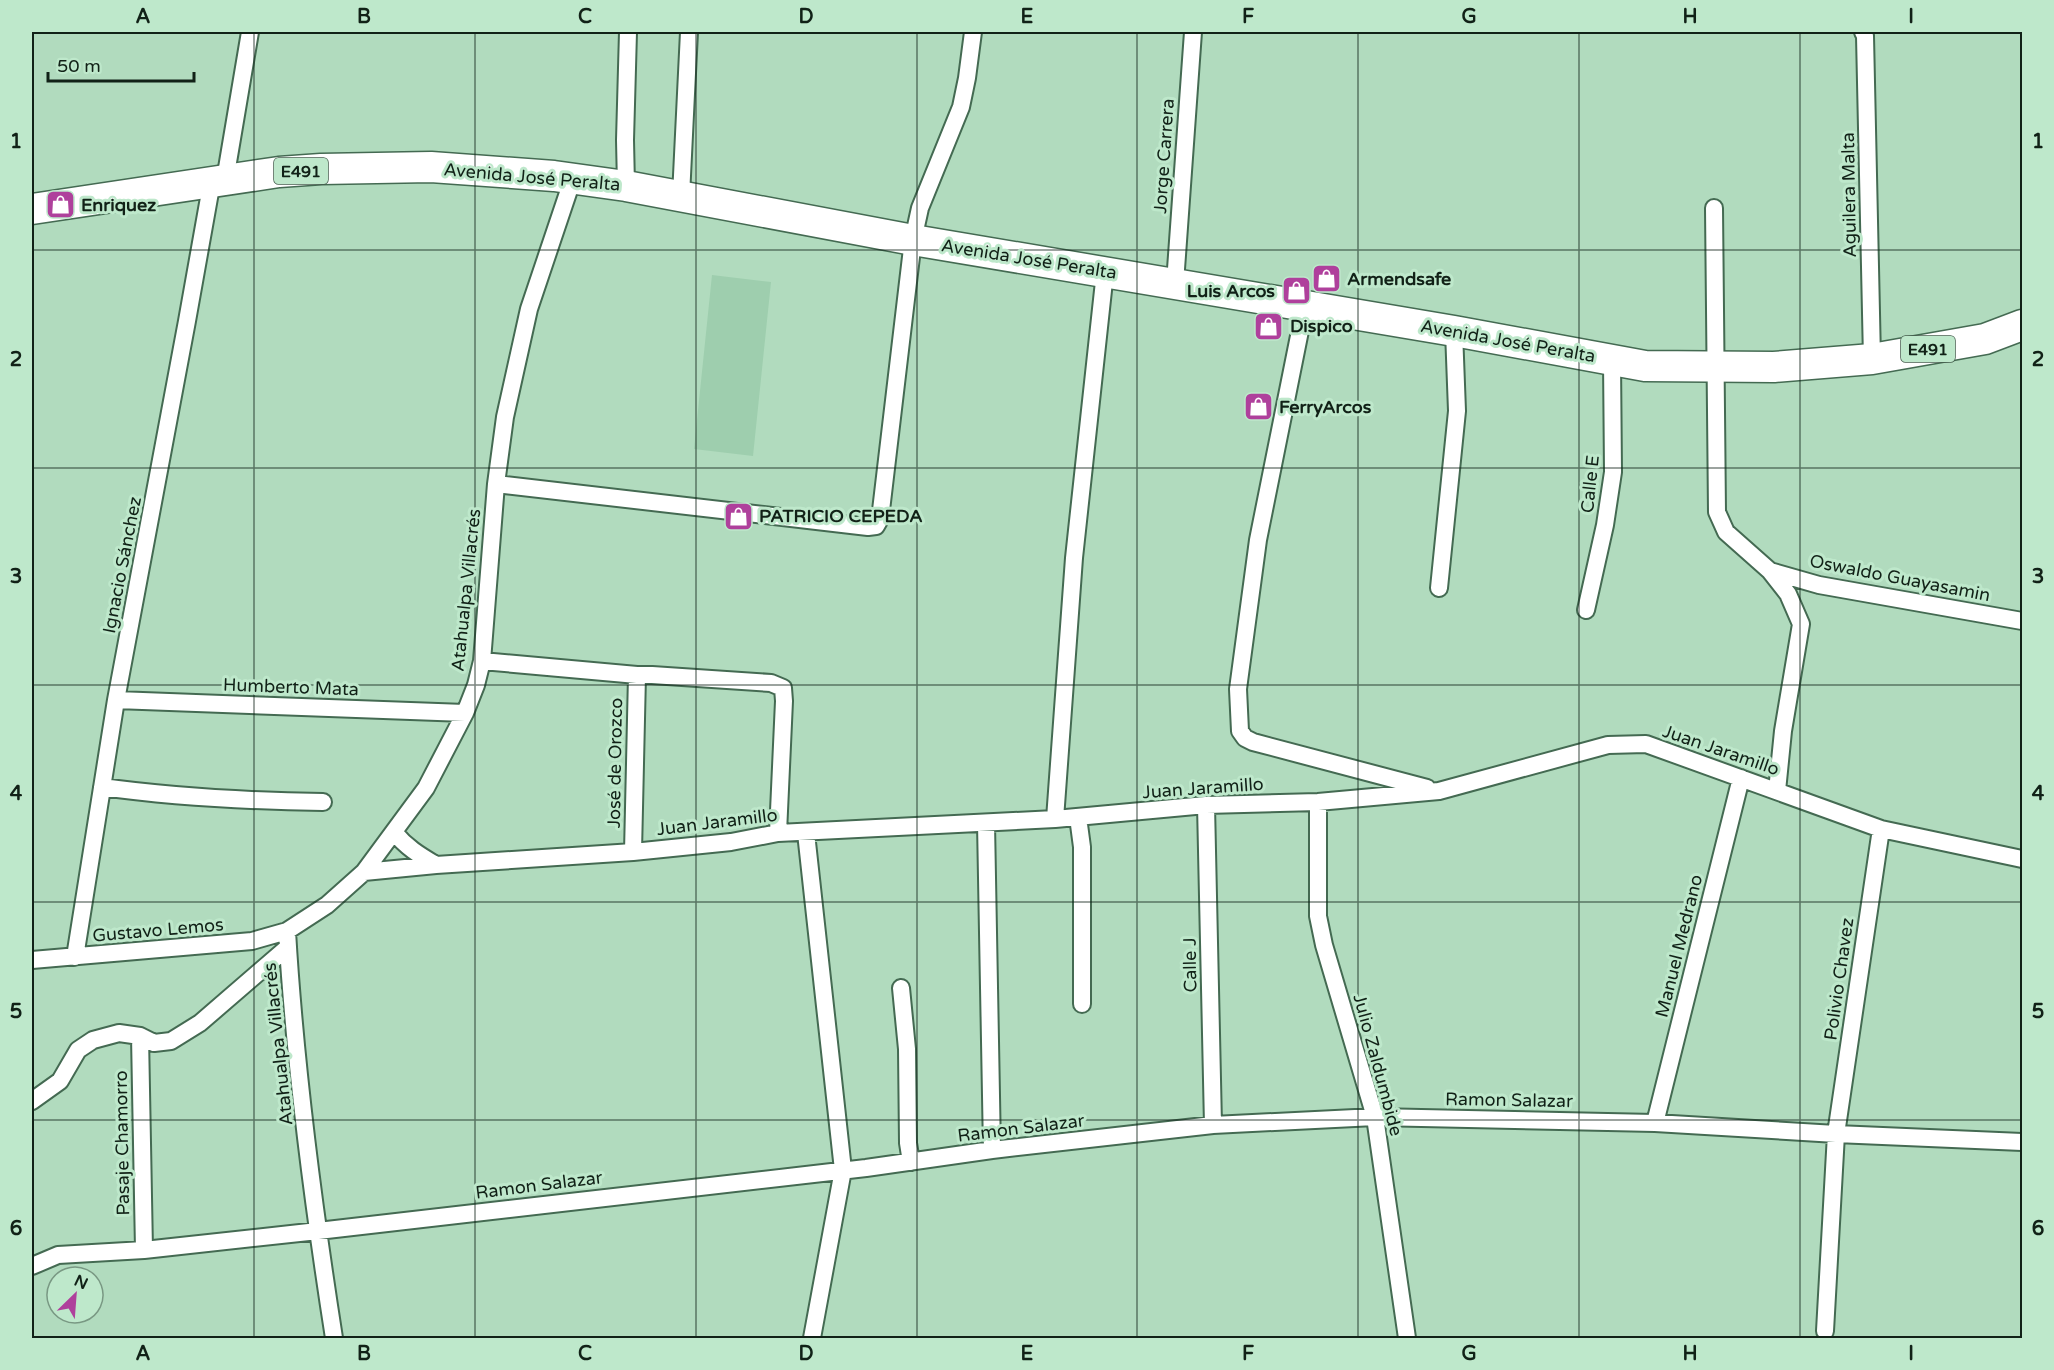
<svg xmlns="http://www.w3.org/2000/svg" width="2054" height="1370" font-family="'Varela Round',sans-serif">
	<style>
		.built { fill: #9eceae }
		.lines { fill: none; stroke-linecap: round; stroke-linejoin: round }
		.street-casing { stroke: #446a52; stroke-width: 20 }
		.highway-casing { stroke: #446a52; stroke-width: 33 }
		.street { stroke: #fff; stroke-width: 16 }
		.highway { stroke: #fff; stroke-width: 30 }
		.grid { fill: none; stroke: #112117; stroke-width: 1.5; stroke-opacity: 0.55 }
		.labels { text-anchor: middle; stroke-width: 6; stroke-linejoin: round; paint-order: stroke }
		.shield { fill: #bee8cb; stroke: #455d4d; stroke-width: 1.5 }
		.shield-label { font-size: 16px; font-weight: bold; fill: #112117 }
		.street-label { font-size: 18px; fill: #112117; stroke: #bee8cb }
		.poi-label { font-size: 18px; font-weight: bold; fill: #112117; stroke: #bee8cb; text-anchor: start }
		.neatline { fill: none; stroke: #112117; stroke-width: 2 }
		.grid-label { font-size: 20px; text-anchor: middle; font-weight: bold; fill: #112117 }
	</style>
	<rect width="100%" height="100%" fill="#b1dbbe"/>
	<!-- built -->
	<path class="built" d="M712,275L771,282L753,456L694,449Z"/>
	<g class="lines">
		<defs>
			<path id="street" d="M1863,32L1865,36L1872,359
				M225,180L250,32
				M626,186L625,140L628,32
				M681,196L689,32
				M1714,208L1717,512L1726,532L1770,571L1788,594L1801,624L1783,731L1777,791
				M1175,283L1193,32
				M1305,306L1258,540L1238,689L1240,731L1245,738L1253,742L1427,788
				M496,484L868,527L876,526L880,519L913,240L920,208L961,107L967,78L973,32
				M1770,571L1819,585L2022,621
				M1439,588L1457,411L1454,331
				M1586,610L1605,525L1613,472L1612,361
				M482,661L637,675H652L771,683L783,688L784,701L778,833
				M116,700L465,713
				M102,787C175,797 249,801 323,802
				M1318,802V916L1324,945L1375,1117L1407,1338
				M1206,805L1213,1125
				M1078,817L1082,847V1004
				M1055,819L1074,558L1105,272
				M986,823L992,1150
				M394,832C406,847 419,855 436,865
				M806,833L843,1170L812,1338
				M633,852L637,675
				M364,872L436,865L633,852L731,842L778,833L1055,819L1206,805L1318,802L1439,791L1608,745L1646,744L1881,829L2022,859
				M287,931C295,1068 313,1204 334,1338
				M75,957L116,700L187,321L212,181
				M32,960L252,941L287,931L327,905L364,872L426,788L465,713L476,685L482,661L496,484L505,417L529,309L573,178
				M901,988L907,1049L908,1143L911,1162
				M140,1036L144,1250
				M32,1101L60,1081L78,1050L93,1040L119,1033L140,1036L154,1043L171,1041L200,1023L288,947
				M1655,1123L1741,778
				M32,1266L58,1255L144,1250L318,1231L866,1168L992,1150L1213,1125L1375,1117L1655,1123L1836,1134L2022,1142
				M1825,1331L1836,1134L1881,829"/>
			<path id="highway" d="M32,209L279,172L321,169L431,167L554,176L626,186L913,240L1454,331L1645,366L1774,367L1872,359L1985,339L2022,325"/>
		</defs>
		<!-- street casing -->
		<use href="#street" class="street-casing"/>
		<!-- highway casing -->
		<use href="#highway" class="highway-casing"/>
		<!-- street -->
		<use href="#street" class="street"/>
		<!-- highway -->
		<use href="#highway" class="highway"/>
	</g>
	<!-- grid -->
	<path class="grid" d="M254,32V1338M475,32V1338M696,32V1338M917,32V1338M1137,32V1338M1358,32V1338M1579,32V1338M1800,32V1338M32,250H2022M32,468H2022M32,685H2022M32,902H2022M32,1120H2022"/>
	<!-- icons -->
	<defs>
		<symbol id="shop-square" viewBox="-11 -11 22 22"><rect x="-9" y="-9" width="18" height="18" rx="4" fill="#af409c" stroke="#bee8cb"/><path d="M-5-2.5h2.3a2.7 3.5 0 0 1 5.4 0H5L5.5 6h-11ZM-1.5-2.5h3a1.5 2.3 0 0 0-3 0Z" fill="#fff"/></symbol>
	</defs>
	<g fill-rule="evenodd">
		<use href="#shop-square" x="44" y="188" width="33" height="33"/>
		<use href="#shop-square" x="1310" y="262" width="33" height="33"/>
		<use href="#shop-square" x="1280" y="274" width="33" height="33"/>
		<use href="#shop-square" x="1252" y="310" width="33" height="33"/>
		<use href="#shop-square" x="1242" y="390" width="33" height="33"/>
		<use href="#shop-square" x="722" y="500" width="33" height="33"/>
	</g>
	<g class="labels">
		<!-- shield labels -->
		<g class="shield">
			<rect x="274" y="158" width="54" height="26" rx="4.5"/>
			<rect x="1901" y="336" width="54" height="26" rx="4.5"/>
		</g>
		<g class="shield-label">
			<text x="301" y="177">E491</text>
			<text x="1928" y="355">E491</text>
		</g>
		<!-- street labels -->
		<g class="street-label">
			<text transform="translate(1164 156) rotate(-86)" y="6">Jorge Carrera</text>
			<text transform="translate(532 177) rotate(5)" y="6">Avenida José Peralta</text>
			<text transform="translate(1849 195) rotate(-91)" y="6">Aguilera Malta</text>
			<text transform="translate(1029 259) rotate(9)" y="6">Avenida José Peralta</text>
			<text transform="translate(1508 341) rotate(10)" y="6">Avenida José Peralta</text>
			<text transform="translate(1590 484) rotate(-84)" y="6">Calle E</text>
			<text transform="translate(122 565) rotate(-79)" y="6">Ignacio Sánchez</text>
			<text transform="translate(1900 578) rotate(11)" y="6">Oswaldo Guayasamin</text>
			<text transform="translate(466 590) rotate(-84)" y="6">Atahualpa Villacrés</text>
			<text transform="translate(291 687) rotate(2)" y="6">Humberto Mata</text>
			<text transform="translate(1721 750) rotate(19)" y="6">Juan Jaramillo</text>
			<text transform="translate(615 763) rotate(-89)" y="6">José de Orozco</text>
			<text transform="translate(1203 788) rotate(-4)" y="6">Juan Jaramillo</text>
			<text transform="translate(717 822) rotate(-7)" y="6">Juan Jaramillo</text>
			<text transform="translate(158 930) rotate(-5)" y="6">Gustavo Lemos</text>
			<text transform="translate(1679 946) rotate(-76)" y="6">Manuel Medrano</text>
			<text transform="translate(1190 965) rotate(-91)" y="6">Calle J</text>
			<text transform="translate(1839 979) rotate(-82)" y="6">Polivio Chavez</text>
			<text transform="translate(278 1044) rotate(-96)" y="6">Atahualpa Villacrés</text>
			<text transform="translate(1378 1065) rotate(75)" y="6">Julio Zaldumbide</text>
			<text transform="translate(1509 1100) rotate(1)" y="6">Ramon Salazar</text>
			<text transform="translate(1021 1128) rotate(-7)" y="6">Ramon Salazar</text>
			<text transform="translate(122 1143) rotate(-91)" y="6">Pasaje Chamorro</text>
			<text transform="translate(539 1185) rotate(-7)" y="6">Ramon Salazar</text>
		</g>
		<!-- poi labels -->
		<g class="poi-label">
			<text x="81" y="211">Enriquez</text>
			<text x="1347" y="285">Armendsafe</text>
			<text x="1275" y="297" text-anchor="end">Luis Arcos</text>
			<text x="1290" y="332">Dispico</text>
			<text x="1279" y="413">FerryArcos</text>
			<text x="759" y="522">PATRICIO CEPEDA</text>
		</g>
	</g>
	<!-- border -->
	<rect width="2054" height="1370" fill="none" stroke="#bee8cb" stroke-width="66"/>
	<!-- north arrow -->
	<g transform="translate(75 1295) rotate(25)"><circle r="28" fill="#bee8cb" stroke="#799883" stroke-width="1.5"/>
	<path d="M0-4.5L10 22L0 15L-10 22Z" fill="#af409c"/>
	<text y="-9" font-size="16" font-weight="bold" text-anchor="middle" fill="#112117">N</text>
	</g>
	<!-- scale -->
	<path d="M48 72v9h146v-9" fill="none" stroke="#112117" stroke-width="3"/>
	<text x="57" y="72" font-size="18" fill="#112117" stroke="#bee8cb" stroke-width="4.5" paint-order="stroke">50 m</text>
	<rect x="33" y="33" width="1988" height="1304" class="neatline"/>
	<g class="grid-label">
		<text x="143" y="23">A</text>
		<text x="364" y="23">B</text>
		<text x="585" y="23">C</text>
		<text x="806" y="23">D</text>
		<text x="1027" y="23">E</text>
		<text x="1248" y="23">F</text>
		<text x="1469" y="23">G</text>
		<text x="1690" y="23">H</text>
		<text x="1911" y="23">I</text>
		<text x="16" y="148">1</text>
		<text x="2038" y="148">1</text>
		<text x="16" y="366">2</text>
		<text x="2038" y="366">2</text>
		<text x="16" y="583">3</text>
		<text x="2038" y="583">3</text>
		<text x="16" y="800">4</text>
		<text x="2038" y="800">4</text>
		<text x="16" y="1018">5</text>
		<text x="2038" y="1018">5</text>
		<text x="16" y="1235">6</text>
		<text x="2038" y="1235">6</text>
		<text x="143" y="1360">A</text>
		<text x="364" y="1360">B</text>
		<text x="585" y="1360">C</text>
		<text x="806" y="1360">D</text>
		<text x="1027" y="1360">E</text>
		<text x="1248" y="1360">F</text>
		<text x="1469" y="1360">G</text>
		<text x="1690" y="1360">H</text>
		<text x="1911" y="1360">I</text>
	</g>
</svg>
